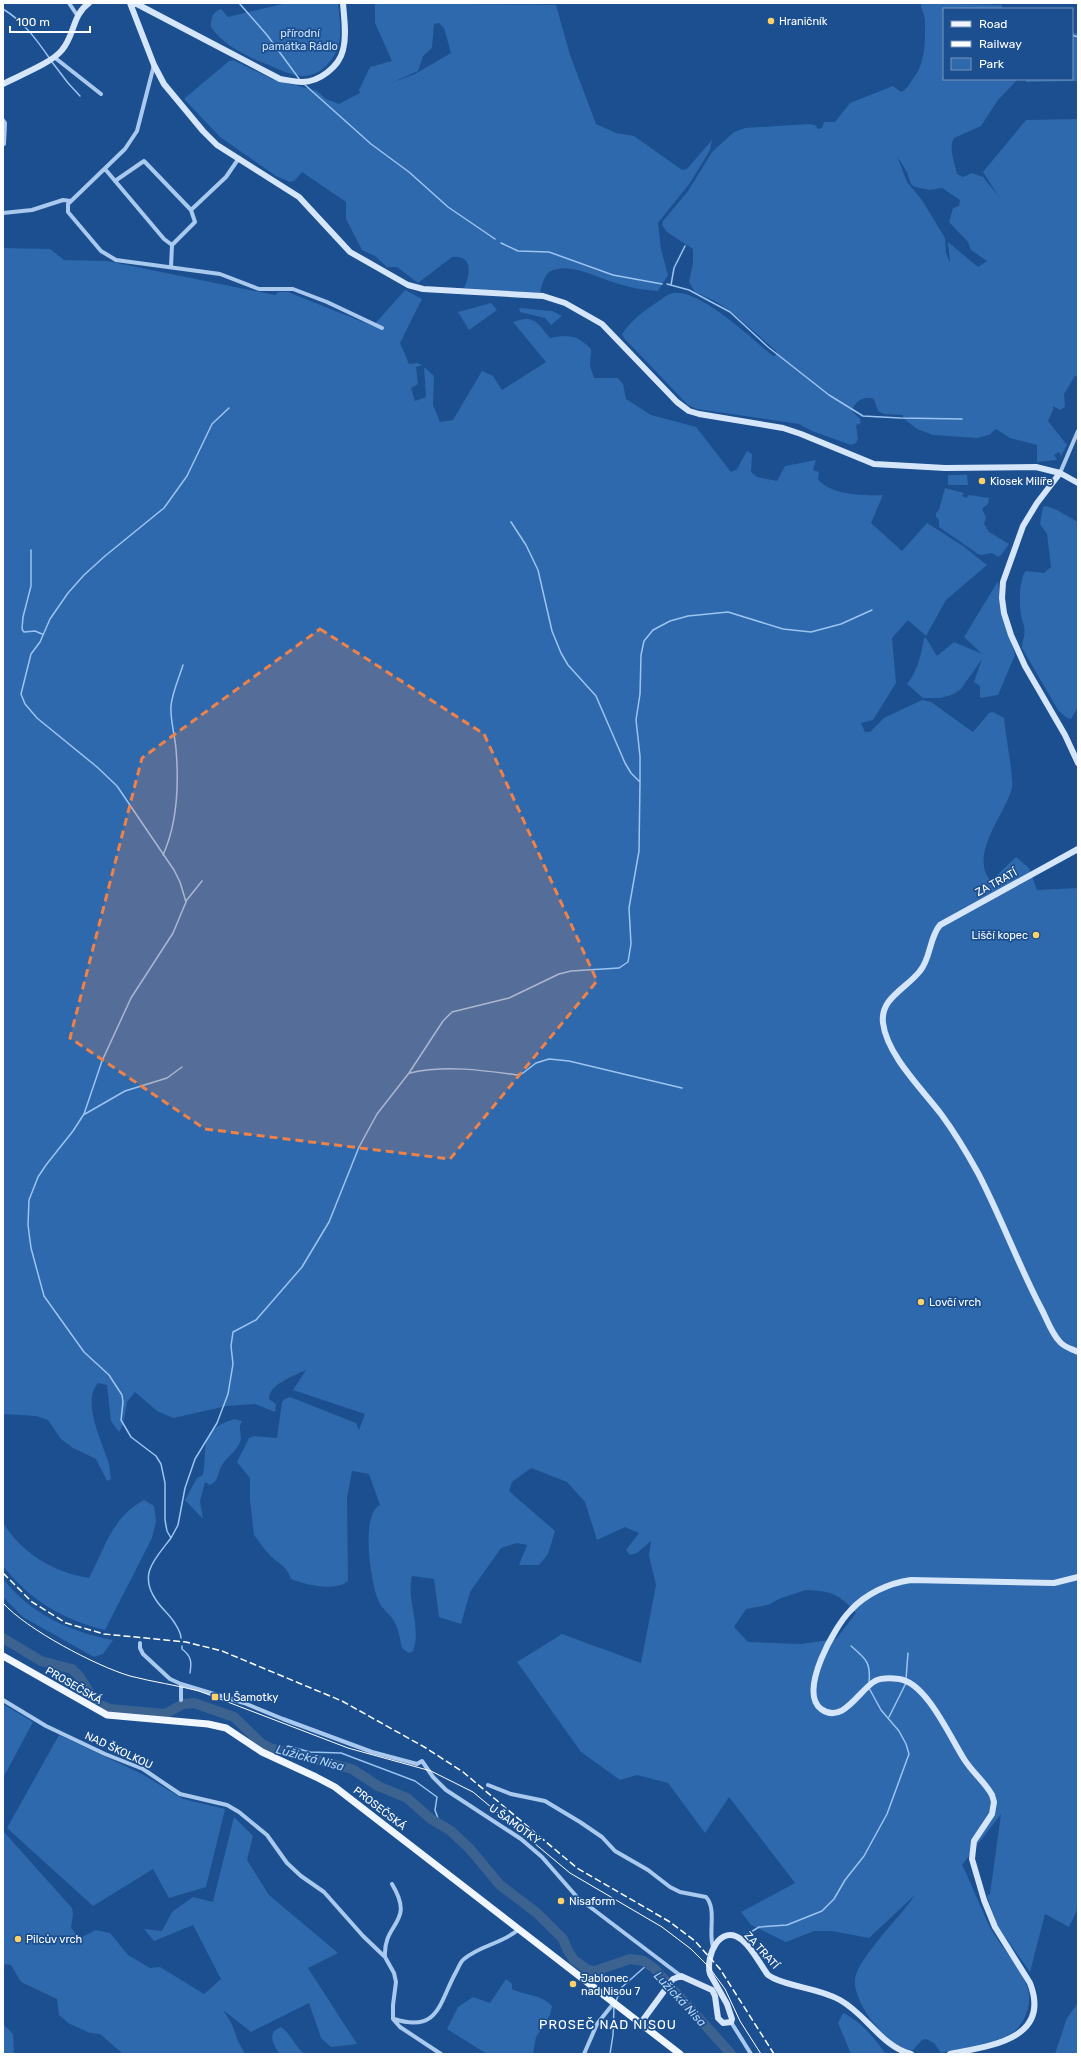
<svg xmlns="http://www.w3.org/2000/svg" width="1081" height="2057" font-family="Rubik,sans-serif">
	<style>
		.green { fill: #2e69ad; fill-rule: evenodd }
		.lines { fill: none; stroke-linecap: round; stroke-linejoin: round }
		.stream { stroke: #9cc4f0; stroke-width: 1.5 }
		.river { stroke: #3c6290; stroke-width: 10 }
		.street { stroke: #a9c9ee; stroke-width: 4 }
		.secondary { stroke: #d6e6fa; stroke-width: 6 }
		.primary { stroke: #f0f6ff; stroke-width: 7 }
		.tram { stroke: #fff; stroke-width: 1 }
		.rail { stroke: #fff; stroke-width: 1.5; stroke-dasharray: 7 3; stroke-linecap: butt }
		.marked { fill: #ee8249; fill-opacity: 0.2; stroke: #ee8249; stroke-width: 3; stroke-dasharray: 8 5; stroke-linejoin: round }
		.poi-dot { fill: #ffd166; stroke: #1b4f8f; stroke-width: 1.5 }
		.labels { text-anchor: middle; stroke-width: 3.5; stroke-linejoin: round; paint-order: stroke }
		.poi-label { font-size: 11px; fill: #fff; stroke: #1b4f8f; text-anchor: start }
		.park-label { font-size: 11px; fill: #cfe3fa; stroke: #1b4f8f }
		.street-label { font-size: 11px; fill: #fff; stroke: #1b4f8f }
		.water-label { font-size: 12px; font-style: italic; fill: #b5d3f5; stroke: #1b4f8f }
		.quarter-label { font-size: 13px; letter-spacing: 1px; fill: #fff; stroke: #1b4f8f }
	</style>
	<rect width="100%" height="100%" fill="#1b4f8f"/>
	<!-- green -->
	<path class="green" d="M287,3H338C339,14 341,26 340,37C338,57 322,77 301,76C289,75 277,68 266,64C245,55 224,46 211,27C211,17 212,13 221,9L228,17Z
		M375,3L556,5L570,55L596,124L616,133L634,136L682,170L687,169L712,140L710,150L690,183L658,223L661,249L668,275L658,291C644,290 632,288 619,284C599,279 574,263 553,270C544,273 542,285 540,293L464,288C470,275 474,255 452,257L418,283L397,267H387L375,256L362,250L346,219V202L302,172L294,181L290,182L276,176L220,137L184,99L229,61L233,60L272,79L317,91L326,99L339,104L360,93L359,90L370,67L392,61L375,23ZM439,23L444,28L451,53L415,74L391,83L418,71L423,56L432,48L434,24Z
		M921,3L1002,5V9H944V79H1018L998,100L981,126L954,138C948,148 955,163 957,174L963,177L972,173L983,177L999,197L983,172L1026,120L1078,119V377L1075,376L1064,394L1065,407L1060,410L1053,406V410L1048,421L1067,445L1061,456L1059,452L1054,455L1057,460L1037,462V445L1010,438L996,429L989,435L977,438L933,435L917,429L903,418V415L884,414L878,411L874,399C865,395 854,402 852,411L860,419L861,423L856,425L858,439L856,443L851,445L812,431L799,424L697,409L688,405L624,338L622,334C629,323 642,312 653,305C659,302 667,293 674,293C700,289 752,339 773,356L776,355L777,352L756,333L730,311L715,301L695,292L689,282L693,263V249L667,232L662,225L663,221L688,191L712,152L734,132L745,128L809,124L815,125L818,129L822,128L824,122H835L850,103L893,86L901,92C908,89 910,82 915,76C926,61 925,39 925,21C925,16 921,9 921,3ZM897,156L907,172L911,184L915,187L930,190L942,188L960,200L959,206L953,208L949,222L968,242L971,250L987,261L978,267L948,242L950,263L946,253L945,238L922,200L907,182Z
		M1072,33H1078V81L1026,82V79H1072Z
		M3,248L50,249L64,260L107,261L275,295L278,292H288L373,326L405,290L422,299L400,343L409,364L417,363L422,365L416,367L418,384L411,388L415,401L426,397L424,367L434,376L433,405L440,422L453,420L482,371L493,376L502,390L546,362L513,322C535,314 537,323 550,338C569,334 577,335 591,349L590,366L594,378H618L623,384L626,399L651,415L696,427L731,472L737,469L747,451L752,454L751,472L757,477L777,481L785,466L816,460L813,470L819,472L818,479C830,495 864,496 883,495L871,523L902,551L927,523L963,546L987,565L946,600L926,636L908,620L892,638L896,683L873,720L861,723L865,732H870L884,718L922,700L931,702L973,732L989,713L993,712L1004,718C1005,732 1014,778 1012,788C1005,815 968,855 991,881L1016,857L1029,868L1037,890L1078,888V1908L1069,1927L1045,1914L1030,1972L998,1927L987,1896L990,1894L1001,1814L962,1865C973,1886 980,1908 991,1929C1001,1947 1023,1971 1028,1989C1032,2004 1025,2024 1012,2033C994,2044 962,2048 941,2053L934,2043L926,2039L922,2040L913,2050C897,2049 883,2035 874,2023C866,2015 853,1991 855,1979C857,1959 902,1915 915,1895L869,1938L832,1931H814L786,1942L751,1925L741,1912L795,1883L729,1797L705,1833L668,1783L637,1775L620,1780L581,1752L517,1662L562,1634L641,1663L656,1585L649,1556L651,1541L637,1553L630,1555L626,1550L639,1533L625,1527L597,1540L585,1502L567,1482L531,1468L512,1482L509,1491L555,1531L548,1554L539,1565H519L527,1545L517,1543L501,1548L470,1592L461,1624L439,1617L434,1579L412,1576C406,1600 422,1627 413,1651L409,1653L402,1648C400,1640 399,1629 394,1621C389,1612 382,1611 377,1597C371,1579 360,1515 380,1505L369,1474L352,1471L347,1498L348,1581C334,1592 306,1585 291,1579C286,1564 277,1564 268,1553C262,1547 259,1541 254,1535L250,1500V1478L237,1462L249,1438L254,1436L277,1438L282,1402L285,1399L290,1397L356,1423L359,1430L365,1414L293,1390L306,1370C294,1376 269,1384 269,1399L276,1404L275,1412L255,1404L227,1406L173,1418L157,1411L135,1392L127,1402L123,1424L119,1432L111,1421L107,1385L98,1383C81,1403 103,1443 109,1464C110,1468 110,1474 111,1479L107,1481L96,1459L73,1448L61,1439L48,1420L36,1416L3,1414ZM806,1590C831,1591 838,1593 856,1613L836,1639L801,1644L748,1642L734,1627L746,1609L768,1605L781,1598Z
		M491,303L497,310L469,330L458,312Z
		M519,308L552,311L562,316L551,325L545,318L520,312Z
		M948,475H967L968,485H948Z
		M945,488L964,493L962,496L966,498L969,495L989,498L988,504L982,509L986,517L984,524L989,532L1009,544L1001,555L998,557L992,553L982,555L978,554L939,527V520L936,517V513L939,510Z
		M1046,506L1057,510L1078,522V707L1071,719L1067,718L1058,710L1022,648C1022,641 1026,635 1024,627C1024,623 1021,619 1021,615C1019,606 1019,577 1026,571L1044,573L1051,567L1047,534L1040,524L1043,507Z
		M998,581L1002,613L1015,655L998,695L980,698V686L974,682L982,659L961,689L954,694L941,698H923L907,684C918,670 921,655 924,638H926L937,656L954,642L982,654L964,637Z
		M234,1419L242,1421C238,1428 241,1432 241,1439C239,1449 227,1457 222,1465C217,1473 220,1480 210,1485L205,1482L200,1501L203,1519L185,1500L197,1478L203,1475C208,1444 198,1431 234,1419Z
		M144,1500L154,1506L156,1521L152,1538L105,1630C63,1620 30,1600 3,1566V1523C23,1554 53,1572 89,1578C105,1548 112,1517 144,1500Z
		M3,1579C31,1614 70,1632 113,1640L103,1654L94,1657L23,1617L3,1597Z
		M3,1704L33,1722L3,1778Z
		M59,1735L142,1774L183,1799L225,1809L206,1887L169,1898L153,1869L93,1906L7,1828Z
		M234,1817L253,1836L247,1860L269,1895L338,1953L308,1968L357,2044L331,2047L321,2038L309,2003L251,2032L223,2010L232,2024L238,2041L245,2054H123L100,2034L90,2033L68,2023L59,2015L57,1999L21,1982L11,1965L3,1964V1831L72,1908L73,1914L71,1928L77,1935L82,1937L96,1930L110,1933L128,1955L150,1968L160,1967L204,1994L221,1979L193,1925L154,1941L144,1929L162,1931L172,1912L193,1897L213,1902Z
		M506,1979L512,1984V1989C526,1996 541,1994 552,2006L550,2015L536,2037L533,2054H487L447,2029L458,2007L473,1997L490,2003Z
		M1078,2003V2054H1055L1067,2018Z
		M843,2013C861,2021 874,2038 886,2054H851L838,2023Z
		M3,2024L13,2034L14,2054H3Z
		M281,2027C291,2034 295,2046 304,2054H280C275,2047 269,2039 274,2031Z"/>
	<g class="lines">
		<!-- stream -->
		<path class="stream" d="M239,3L267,35L300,80
			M3,9C23,21 37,40 50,59
			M1072,35L1078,37
			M52,62L68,83L80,96
			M304,84L371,144L409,172L448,207L495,239
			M501,243L518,251L549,252L613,275L662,284
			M667,284L689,290L730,312L768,347L829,395L863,416L900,418L962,419
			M671,285L674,268L685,246
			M31,550V586L23,617L22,629L24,632L35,631L42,634
			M640,781V756L636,720L640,694L641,655L644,641L653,630L670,621L688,616L728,612L783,629L811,632L841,624L872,610
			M163,855C178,822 179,785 176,749C175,735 170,720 171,706C172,693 179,678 183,665
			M186,901L202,881
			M410,1073C445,1065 482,1070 517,1075L523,1073L536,1063L549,1059L569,1061L682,1088
			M85,1114L125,1091L167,1078L182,1067
			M171,1538L178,1525L185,1488L195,1459L217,1423L228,1394L233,1364L231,1346L233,1332L256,1320L302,1267L329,1222L359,1147L377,1114L409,1073L443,1021L452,1012L509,998L559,974L571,971L619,968L628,962L631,944L629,908L639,851L640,782L631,773L625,763L596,696L568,665L561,653L552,631L538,570L526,545L511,522
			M181,1638C181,1632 177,1627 174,1622C169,1614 161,1608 156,1600C138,1574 155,1559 171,1538L167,1531L165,1520V1483L161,1464L156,1456L131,1437L121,1420L123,1402L122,1395L109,1375L84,1352L44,1296L31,1248L28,1225L29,1200L38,1177L46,1165L73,1131L84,1114L102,1061L131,998L173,933L186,902L180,882L174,870L117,786L97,767L37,718L25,704L21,694L31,654L40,642L50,619L68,593L84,575L105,556L164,508L187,476L212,424L229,408
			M182,1646V1649C191,1656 192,1661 190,1673
			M851,1646C866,1659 871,1662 869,1683
			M906,1679L908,1653
			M889,1717L906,1683
			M283,1751L288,1746L310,1752L341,1753L415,1781L437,1797L435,1810L440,1824
			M743,1937L759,1927L787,1925L822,1911L834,1899L845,1880L864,1856L887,1814L909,1754L906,1744L899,1731L881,1710L869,1688
			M616,2001L622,1987L648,1964
			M610,2054L613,2035L614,2007"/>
		<!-- river -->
		<path class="river" d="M3,1638L41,1661L72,1669L79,1676L95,1701L100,1705L110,1709L165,1714L183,1704L194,1703L234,1717L261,1743L270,1748L352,1769L378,1786L407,1798L431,1819L451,1831L470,1849L500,1885L537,1913L563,1939L568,1951L574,1960L588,1970L595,1971L630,1959L644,1961L655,1969L731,2054"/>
		<!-- street -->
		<path class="street" d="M69,3L77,15
			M54,57L101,94
			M154,65L137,131L125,149L68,204V212L101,251L116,260L220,274L259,289H293L327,302L382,328
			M3,120L5,123L4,144
			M105,169L164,239L172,245
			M115,181L144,161L191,210L195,222L172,245L171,267
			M191,210L226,177L239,158
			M3,213L32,210L63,200L71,201
			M1060,473L1078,431
			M140,1643V1648L143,1654L170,1679L181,1684L244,1703L283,1719L372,1752L417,1764L422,1761L433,1777L446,1790L521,1839L542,1857L577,1897L681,1976
			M181,1684V1700
			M3,1700L46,1726L105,1754L143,1769L180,1794L227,1805L239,1812L267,1835L287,1863L301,1876L324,1892L363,1936L385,1957L394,1973L396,1982L393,2005V2019L400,2027L441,2054
			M488,1785L511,1794L545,1801L580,1822L602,1837L615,1851L648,1870L670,1887L680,1892L706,1897C717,1909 708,1932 713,1947
			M385,1957C383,1921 416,1924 392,1884
			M394,2019C439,2033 439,2003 456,1972C459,1967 460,1962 464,1959C481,1945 501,1944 518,1930
			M731,2022L751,2054
			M584,2054L597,2024L613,2004"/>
		<!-- secondary -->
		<path class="secondary" d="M130,3L154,65L164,84L203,131L217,145L299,197L350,252L408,285L423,289L543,296L565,303L602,324L677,402L689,411L699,414L783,428L801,434L874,464L945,468L1036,467L1060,473L1078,483
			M135,3L280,79C287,80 295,82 302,82C319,82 339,67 343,50C347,35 344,18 343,3
			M3,84C18,76 52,63 62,50C75,35 72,15 89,3
			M1060,473L1037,503L1023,526L1003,582L1002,598L1004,613L1011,635L1025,666L1065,735L1078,763
			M1078,849L940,925C929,938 931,958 920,971C906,989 880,998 883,1023C887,1055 922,1089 941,1114C955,1133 967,1153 978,1173C1001,1217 1018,1264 1041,1308C1047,1319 1051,1333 1060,1342C1064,1347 1072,1349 1078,1352
			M640,2024L673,1979L681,1976L712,1990L715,1996L718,2018L723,2023L731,2022L732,2019L727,2004L710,1974C705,1957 720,1922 742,1940C753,1949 759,1963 768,1975L773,1978C794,1988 819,1988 840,2000C867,2015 881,2046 911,2054
			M950,2054C988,2046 1052,2040 1030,1983L995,1927L984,1900L972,1859L974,1841L992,1814L994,1802L992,1795C985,1782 972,1772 964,1759C950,1737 926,1682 899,1679C891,1678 881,1678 875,1681C859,1690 843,1725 821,1709C798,1691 835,1626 850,1611C865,1594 889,1583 911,1580L1054,1583L1078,1577"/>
		<!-- primary -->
		<path class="primary" d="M3,1656L107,1715L208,1724L226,1728L262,1752L316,1777L335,1787L680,2054"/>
		<!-- tram -->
		<path class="tram" d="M3,1603C26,1629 96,1666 130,1676C153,1682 176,1685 199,1691L348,1748L431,1771L473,1792L570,1873L662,1927L691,1949L709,1967L725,1989L740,2021L761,2054"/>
		<!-- rail -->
		<path class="rail" d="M3,1573L32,1602L66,1623L104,1634L186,1642L222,1651L342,1701L426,1748L463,1772L577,1868L670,1922L695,1941L720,1969L774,2054"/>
	</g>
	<!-- marked area -->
	<path class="marked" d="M320,629L484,734L597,981L450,1159L205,1129L70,1038L142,758Z"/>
	<!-- markers -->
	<g class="poi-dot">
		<circle cx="771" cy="21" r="4"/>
		<circle cx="982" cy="481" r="4"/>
		<circle cx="1036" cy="935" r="4"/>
		<circle cx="921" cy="1302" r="4"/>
		<rect x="211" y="1693" width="8" height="8" rx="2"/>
		<circle cx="561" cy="1901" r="4"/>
		<circle cx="18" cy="1939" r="4"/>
		<circle cx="573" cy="1984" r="4"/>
	</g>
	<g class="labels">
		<!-- poi labels -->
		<g class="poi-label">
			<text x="779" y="25">Hraničník</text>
			<text x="990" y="485">Kiosek Milíře</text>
			<text x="1028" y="939" text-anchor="end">Liščí kopec</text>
			<text x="929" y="1306">Lovčí vrch</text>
			<text x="223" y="1701">U Šamotky</text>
			<text x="569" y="1905">Nisaform</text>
			<text x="26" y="1943">Pilcův vrch</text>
			<text x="581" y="1982">Jablonec<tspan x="581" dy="13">nad Nisou 7</tspan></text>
		</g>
		<!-- park labels -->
		<g class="park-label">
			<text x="300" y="37">přírodní<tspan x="300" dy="13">památka Rádlo</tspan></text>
		</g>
		<!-- street labels -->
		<g class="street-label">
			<text transform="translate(996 882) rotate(-29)" y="4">ZA TRATÍ</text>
			<text transform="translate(74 1685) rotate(30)" y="4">PROSEČSKÁ</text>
			<text transform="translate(119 1750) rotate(25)" y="4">NAD ŠKOLKOU</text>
			<text transform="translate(380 1808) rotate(38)" y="4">PROSEČSKÁ</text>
			<text transform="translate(515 1824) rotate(36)" y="4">U ŠAMOTKY</text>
			<text transform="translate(762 1950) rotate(48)" y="4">ZA TRATÍ</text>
		</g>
		<!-- water labels -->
		<g class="water-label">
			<text transform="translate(310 1758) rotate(15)" y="4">Lužická Nisa</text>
			<text transform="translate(680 1999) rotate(47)" y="4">Lužická Nisa</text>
		</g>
		<!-- quarter labels -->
		<g class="quarter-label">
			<text x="608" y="2029">PROSEČ NAD NISOU</text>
		</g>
	</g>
	<!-- border -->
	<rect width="1081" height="2057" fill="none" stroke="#ffffff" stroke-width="8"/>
	<!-- legend -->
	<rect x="943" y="8" width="130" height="72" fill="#1b4f8f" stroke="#7695bc"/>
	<rect x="951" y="21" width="20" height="6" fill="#f0f6ff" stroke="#7695bc"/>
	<text x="979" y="28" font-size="12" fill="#ffffff">Road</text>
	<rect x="951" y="41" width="20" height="6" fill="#ffffff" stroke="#7695bc"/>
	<text x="979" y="48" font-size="12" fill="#ffffff">Railway</text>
	<rect x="951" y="58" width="20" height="12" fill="#2e69ad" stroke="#7695bc"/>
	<text x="979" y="68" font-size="12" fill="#ffffff">Park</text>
	<!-- scale -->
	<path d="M10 26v6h80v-6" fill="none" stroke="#ffffff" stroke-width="2"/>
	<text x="16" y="26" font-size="12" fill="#ffffff" stroke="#1b4f8f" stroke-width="3" paint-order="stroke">100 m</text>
</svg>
